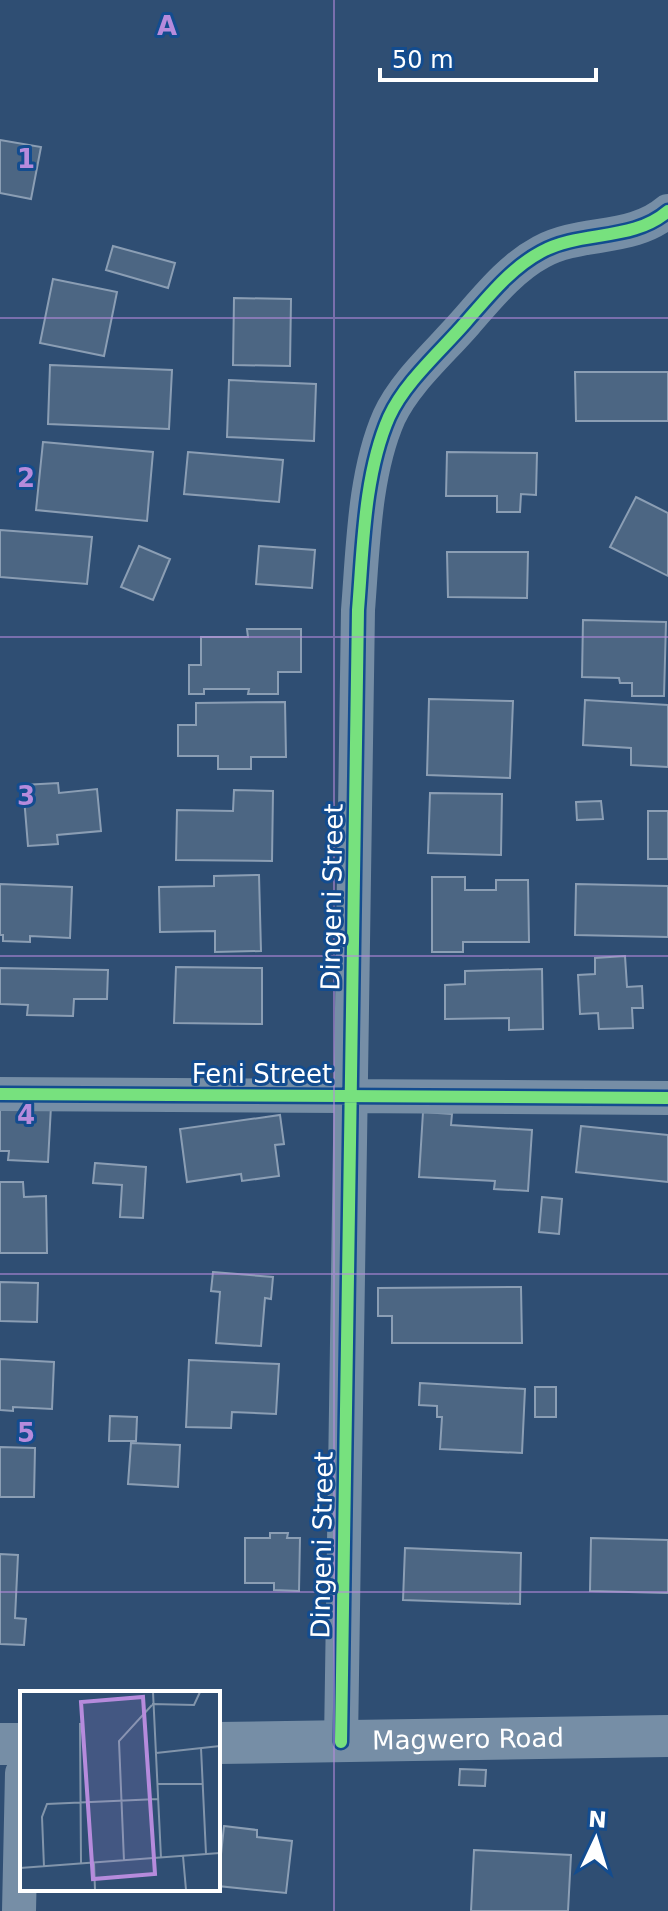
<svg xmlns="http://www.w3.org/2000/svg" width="668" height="1911" font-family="'DejaVu Sans',sans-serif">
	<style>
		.building { fill: #4c6683; stroke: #8b9eb4; stroke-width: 2 }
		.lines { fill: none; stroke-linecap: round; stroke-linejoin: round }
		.minor { stroke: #768ea6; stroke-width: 34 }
		.tertiary { stroke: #768ea6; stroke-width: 42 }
		.cycleway-casing { stroke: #134c8f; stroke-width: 17 }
		.cycleway { stroke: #77e17e; stroke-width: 12 }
		.grid { fill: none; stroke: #b68bdc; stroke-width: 2; stroke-opacity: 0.55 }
		.labels { text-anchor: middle; stroke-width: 6; stroke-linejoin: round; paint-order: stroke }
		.street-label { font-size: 26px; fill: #fff; stroke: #134c8f }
		.inset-road { fill: none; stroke: #8295ab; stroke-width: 2 }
		.view { fill: #b68bdc; fill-opacity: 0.15; stroke: #b68bdc; stroke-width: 4 }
		.inset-edge { fill: none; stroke: #fff; stroke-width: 4 }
		.grid-label { font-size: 26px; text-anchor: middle; font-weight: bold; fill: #b68bdc; stroke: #134c8f; stroke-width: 6; stroke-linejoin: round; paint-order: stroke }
	</style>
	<rect width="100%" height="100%" fill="#2f4e73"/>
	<!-- building -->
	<path class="building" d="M0,140L41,147L31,199L0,193Z
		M113,246L175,263L168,288L106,270Z
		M53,279L117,292L104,356L40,343Z
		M234,298L291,299L290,366L233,365Z
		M50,365L172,370L169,429L48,424Z
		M575,372H668V421H576Z
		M229,380L316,384L314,441L227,437Z
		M43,442L153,452L147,521L36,510Z
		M188,452L283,460L279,502L184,494Z
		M447,452L537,453L536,495L521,494L520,512H497V496H446Z
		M636,497L668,513V576L610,547Z
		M0,530L92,537L87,584L0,577Z
		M139,546L170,559L153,600L121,587Z
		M259,546L315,550L312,588L256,584Z
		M447,552H528L527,598L448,597Z
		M583,620L666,622L664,696H632V683H620L619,678L582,677Z
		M247,629H301V672H278V694H248L249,689H204V694H189V665H201V637H248Z
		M429,699L513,701L510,778L427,775Z
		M585,700L668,705V767L631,765V748L583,745Z
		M285,702L286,757H251V769H218V756H178V725H196V703Z
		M58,783L59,793L97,789L101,831L57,835L58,844L28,846L23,785Z
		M234,790L273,791L272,861L176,860L177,810L233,811Z
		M430,793L502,794L501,855L428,853Z
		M601,801L603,819L577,820L576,802Z
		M648,811H668V859H648Z
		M259,875L261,951L215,952V931L160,932L159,887L214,886V876Z
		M432,877H465V890H496V880H528L529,942H463V952H432Z
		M0,884L72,887L70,938L30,936V942L3,941V935H0Z
		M576,884L668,886V937L575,935Z
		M625,956L627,987L642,986L643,1008H632L633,1028L599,1029L598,1013L580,1014L578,975L595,974V958Z
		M176,967L262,968V1024L174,1023Z
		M0,968L108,970L107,999H74L73,1016L27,1015L28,1005L0,1004Z
		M542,969L543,1029L509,1030V1018L445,1019V985L465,984V971Z
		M51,1106L48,1162L8,1160L9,1151H0V1109Z
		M423,1112L452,1114L451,1125L532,1130L528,1191L494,1189L495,1181L419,1177Z
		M280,1115L284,1144L275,1145L279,1176L242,1181L241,1174L187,1182L180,1129Z
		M581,1126L668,1135V1182L576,1172Z
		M95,1163L146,1167L143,1218L120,1217L122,1185L93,1183Z
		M0,1182H23L24,1197L46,1196L47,1253H0Z
		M542,1197L562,1199L559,1234L539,1232Z
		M213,1272L273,1277L271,1299L265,1298L261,1346L216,1343L220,1292L211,1291Z
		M0,1282L38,1283L37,1322L0,1321Z
		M521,1287L522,1343H392V1316H378V1288Z
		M0,1359L54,1362L52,1409L13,1407V1411L0,1410Z
		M189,1360L279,1364L276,1414L232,1412L231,1428L186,1427Z
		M420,1383L525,1389L522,1453L440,1449L442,1417H437V1406L419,1405Z
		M535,1387H556V1417H535Z
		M110,1416L137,1417L136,1441H109Z
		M131,1443L180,1445L178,1487L128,1484Z
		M0,1447L35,1448L34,1497H0Z
		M270,1533H288L287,1538H300L299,1591L274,1590V1583H245V1538H270Z
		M591,1538L668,1540V1593L590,1591Z
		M405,1548L521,1553L520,1604L403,1600Z
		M0,1554L18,1555L15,1618L26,1619L24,1645L0,1644Z
		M460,1769L486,1770L485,1786L459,1785Z
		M224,1826L257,1830V1837L292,1841L286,1893L218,1886V1854H221Z
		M474,1850L571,1855L568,1911H471Z"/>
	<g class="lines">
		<!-- minor -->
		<path class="minor" d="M0,1094L668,1098
			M341,1742L358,610C363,548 364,474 389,417C405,382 440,352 466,322C488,297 511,268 541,252C581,230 632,242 668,211
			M19,1911L22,1773"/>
		<!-- tertiary -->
		<g class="tertiary">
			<path id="s1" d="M218,1743L668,1736"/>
			<path d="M0,1744H22"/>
		</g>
		<defs>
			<path id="cycleway" d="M0,1094L668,1098
				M341,1742L358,610C363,548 364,474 389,417C405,382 440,352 466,322C488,297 511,268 541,252C581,230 632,242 668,211"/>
		</defs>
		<!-- cycleway casing -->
		<use href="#cycleway" class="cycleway-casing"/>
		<!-- cycleway -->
		<use href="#cycleway" class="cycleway"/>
	</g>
	<!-- grid -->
	<path class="grid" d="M334,0V1911M0,318H668M0,637H668M0,956H668M0,1274H668M0,1592H668"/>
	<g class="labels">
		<!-- street labels -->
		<g class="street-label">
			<text transform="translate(332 897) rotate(-89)" y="9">Dingeni Street</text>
			<text x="262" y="1083">Feni Street</text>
			<text transform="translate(322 1545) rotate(-89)" y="9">Dingeni Street</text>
			<text dy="9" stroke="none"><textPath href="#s1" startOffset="250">Magwero Road</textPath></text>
		</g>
	</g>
	<!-- overview -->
	<g transform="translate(20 1691)">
		<rect width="200" height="200" fill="#2f4e73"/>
		<path class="inset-road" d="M133,1L141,167M132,13L174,14L180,1M60,32L61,173M181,57L186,163M136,62L200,55M137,93H183M163,165L166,199M104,170L99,50L132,14M74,172L75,199M24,176L22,126L27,113L138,108M0,177L200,162"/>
		<path class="view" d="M123,6L135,183L73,188L61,11Z"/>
		<rect width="200" height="200" class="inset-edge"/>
	</g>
	<g class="grid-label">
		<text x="167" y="35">A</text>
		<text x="26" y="168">1</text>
		<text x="26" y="487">2</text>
		<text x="26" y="805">3</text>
		<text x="26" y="1124">4</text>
		<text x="26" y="1442">5</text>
	</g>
	<!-- north arrow -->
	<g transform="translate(596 1839) rotate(4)" stroke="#134c8f" stroke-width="6" paint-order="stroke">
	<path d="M0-6L14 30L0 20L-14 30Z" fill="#ffffff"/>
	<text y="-12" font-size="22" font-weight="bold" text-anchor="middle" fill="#ffffff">N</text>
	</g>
	<!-- scale -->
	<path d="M380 68v12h216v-12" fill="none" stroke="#ffffff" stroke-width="4"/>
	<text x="392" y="68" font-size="24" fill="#ffffff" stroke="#134c8f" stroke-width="6" paint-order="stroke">50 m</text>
</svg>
